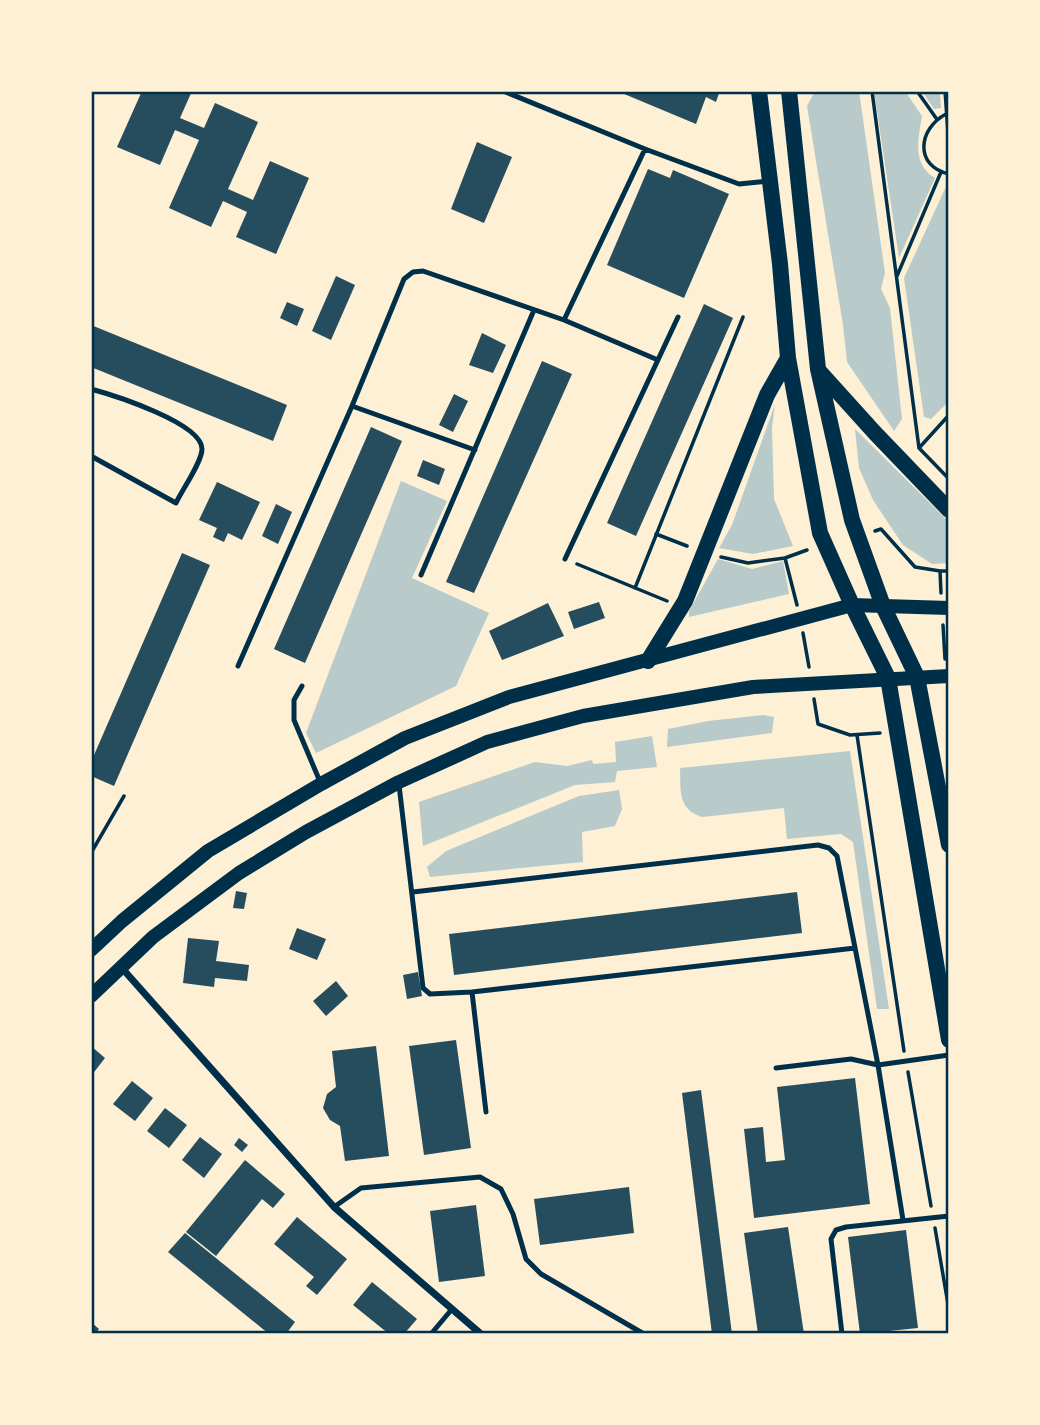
<svg xmlns="http://www.w3.org/2000/svg" width="1040" height="1425" font-family="'Open Sans',sans-serif">
	<style>
		.green { fill: #b9caca }
		.building { fill: #264d5e }
		.lines { fill: none; stroke-linecap: round; stroke-linejoin: round }
		.path { stroke: #003049; stroke-width: 3.5 }
		.service { stroke: #003049; stroke-width: 5 }
		.minor { stroke: #003049; stroke-width: 7 }
		.secondary { stroke: #003049; stroke-width: 14 }
		.primary { stroke: #003049; stroke-width: 16 }
		.neatline { fill: none; stroke: #003049; stroke-width: 2.5 }
	</style>
	<rect width="100%" height="100%" fill="#fdf0d5"/>
	<!-- green -->
	<path class="green" d="M815,91H859L885,273L881,289L890,308L902,419L894,431L847,362L843,325L807,106Z
		M874,91H905L922,116C918,140 912,164 935,178L899,258Z
		M922,91H940L941,108L934,109Z
		M949,180V401L931,419L924,417L904,278Z
		M775,404L772,428L774,499L793,546L753,554L719,548L732,525Z
		M855,429L949,522V563L932,564L903,545L873,500L859,468Z
		M401,481L447,501L412,578L489,613L456,686L316,753L306,733Z
		M718,559L752,569L783,561L789,594L689,617V611Z
		M763,715L774,717L772,733L667,747L668,729L708,721Z
		M652,736L657,767L617,771L615,782L575,785L423,846L419,802L535,762L567,766L592,760L593,764L616,762L615,742Z
		M850,751L889,1009H877L853,842L841,834L787,839L784,808L702,817C677,809 681,790 680,768Z
		M619,790L622,809L615,826L582,832L583,862L430,877L427,867L446,851L579,796Z"/>
	<!-- building -->
	<path class="building" d="M142,91H192L180,118L204,128L215,103L258,122L228,189L253,200L270,161L309,178L276,254L236,237L247,212L223,201L211,227L169,208L199,140L175,130L160,165L117,147Z
		M617,91H718L719,93L716,102L706,97L696,124Z
		M477,142L512,157L484,223L451,209Z
		M648,169L670,178L673,170L729,194L684,298L607,265Z
		M336,276L355,285L331,340L312,331Z
		M287,302L304,309L297,326L280,318Z
		M704,304L733,318L636,536L607,523Z
		M91,325L287,405L273,441L91,367Z
		M482,333L506,345L493,373L469,365Z
		M542,361L572,374L474,593L446,582Z
		M454,394L468,401L453,432L439,425Z
		M371,427L402,441L305,663L274,649Z
		M423,460L445,469L439,485L417,476Z
		M217,482L260,502L242,540L228,533L224,542L213,537L217,528L199,520Z
		M276,504L292,512L278,544L262,536Z
		M182,553L210,565L114,786L91,776V762Z
		M599,602L605,618L574,629L568,612Z
		M548,603L564,636L502,660L489,631Z
		M236,891L247,893L244,909L233,908Z
		M797,892L802,933L454,975L449,934Z
		M297,928L326,939L317,960L289,949Z
		M188,938L219,941L216,961L249,965L247,981L215,978L214,987L183,983Z
		M418,972L422,996L407,999L403,975Z
		M336,981L348,996L326,1016L313,1001Z
		M456,1040L471,1148L424,1155L409,1046Z
		M91,1046L105,1058L91,1076Z
		M376,1046L389,1156L345,1161L340,1126L330,1120L323,1108L327,1094L336,1087L332,1051Z
		M855,1078L870,1204L754,1218L744,1129L763,1127L766,1162L785,1160L777,1087Z
		M132,1081L153,1098L135,1121L113,1104Z
		M701,1090L732,1334H712L682,1093Z
		M165,1108L187,1125L169,1148L147,1131Z
		M200,1137L222,1154L204,1178L182,1160Z
		M239,1138L248,1145L242,1152L234,1145Z
		M245,1160L285,1194L273,1208L262,1199L216,1256L186,1232Z
		M629,1187L634,1233L540,1245L534,1199Z
		M476,1205L485,1276L439,1282L430,1211Z
		M297,1217L347,1259L317,1295L306,1286L314,1277L274,1244Z
		M788,1227L804,1334H758L744,1233Z
		M906,1230L918,1328L860,1334L848,1237Z
		M185,1233L295,1322L286,1334H269L168,1252Z
		M372,1282L417,1319L404,1334H389L353,1305Z
		M91,1322L99,1329L95,1334H91Z"/>
	<g class="lines">
		<!-- path -->
		<path class="path" d="M872,91L919,448L949,479
			M917,91L936,118
			M945,91L949,147
			M946,114C918,129 914,166 949,174
			M897,276L941,172
			M919,448L949,415
			M875,531L881,529L915,567L940,571L941,593
			M656,534L687,546
			M721,557L748,563L785,558
			M577,564L667,601
			M940,571H949
			M635,588L743,317
			M797,605L785,558L807,550
			M943,625L945,659
			M803,633L809,667
			M814,699L818,724L850,735L880,733
			M857,735L904,1051
			M91,853L124,796
			M908,1072L931,1206
			M935,1228L949,1310"/>
		<!-- service -->
		<path class="service" d="M503,91L645,149L739,184L769,181
			M564,320L658,360
			M91,389C113,395 202,423 202,449C202,462 182,490 176,503L91,456
			M352,406L475,450
			M565,559L678,317
			M421,575L534,310
			M238,666L352,406L404,279L413,272L423,271L564,320L645,149
			M302,686L294,700V720L321,784
			M399,785L423,988L430,994L472,992L855,948
			M413,892L818,845L829,848L837,856L878,1065L851,1059L776,1068
			M472,992L486,1112
			M334,1207L361,1188L480,1177L501,1189L513,1214L526,1259L541,1274L644,1334
			M903,1220L878,1065L949,1055
			M431,1334L452,1309
			M842,1334L831,1239L836,1230L846,1227L949,1216"/>
		<!-- minor -->
		<path class="minor" d="M121,967L334,1207L481,1334"/>
		<!-- secondary -->
		<path class="secondary" d="M91,950L122,921L208,851L321,784L405,738L509,697L852,605L949,608
			M91,996L153,937L239,873L306,832L399,782L487,742L583,716L753,687L949,676"/>
		<!-- primary -->
		<path class="primary" d="M759,91L780,264L788,358L820,533L852,605L888,678L949,1040
			M789,91L818,369L852,520L883,606L917,677L949,845
			M819,371L875,433L949,510
			M648,661L685,601L767,395L788,358"/>
	</g>
	<!-- border -->
	<rect width="1040" height="1425" fill="none" stroke="#fdf0d5" stroke-width="186"/>
	<rect x="93" y="93" width="854" height="1239" class="neatline"/>
</svg>
